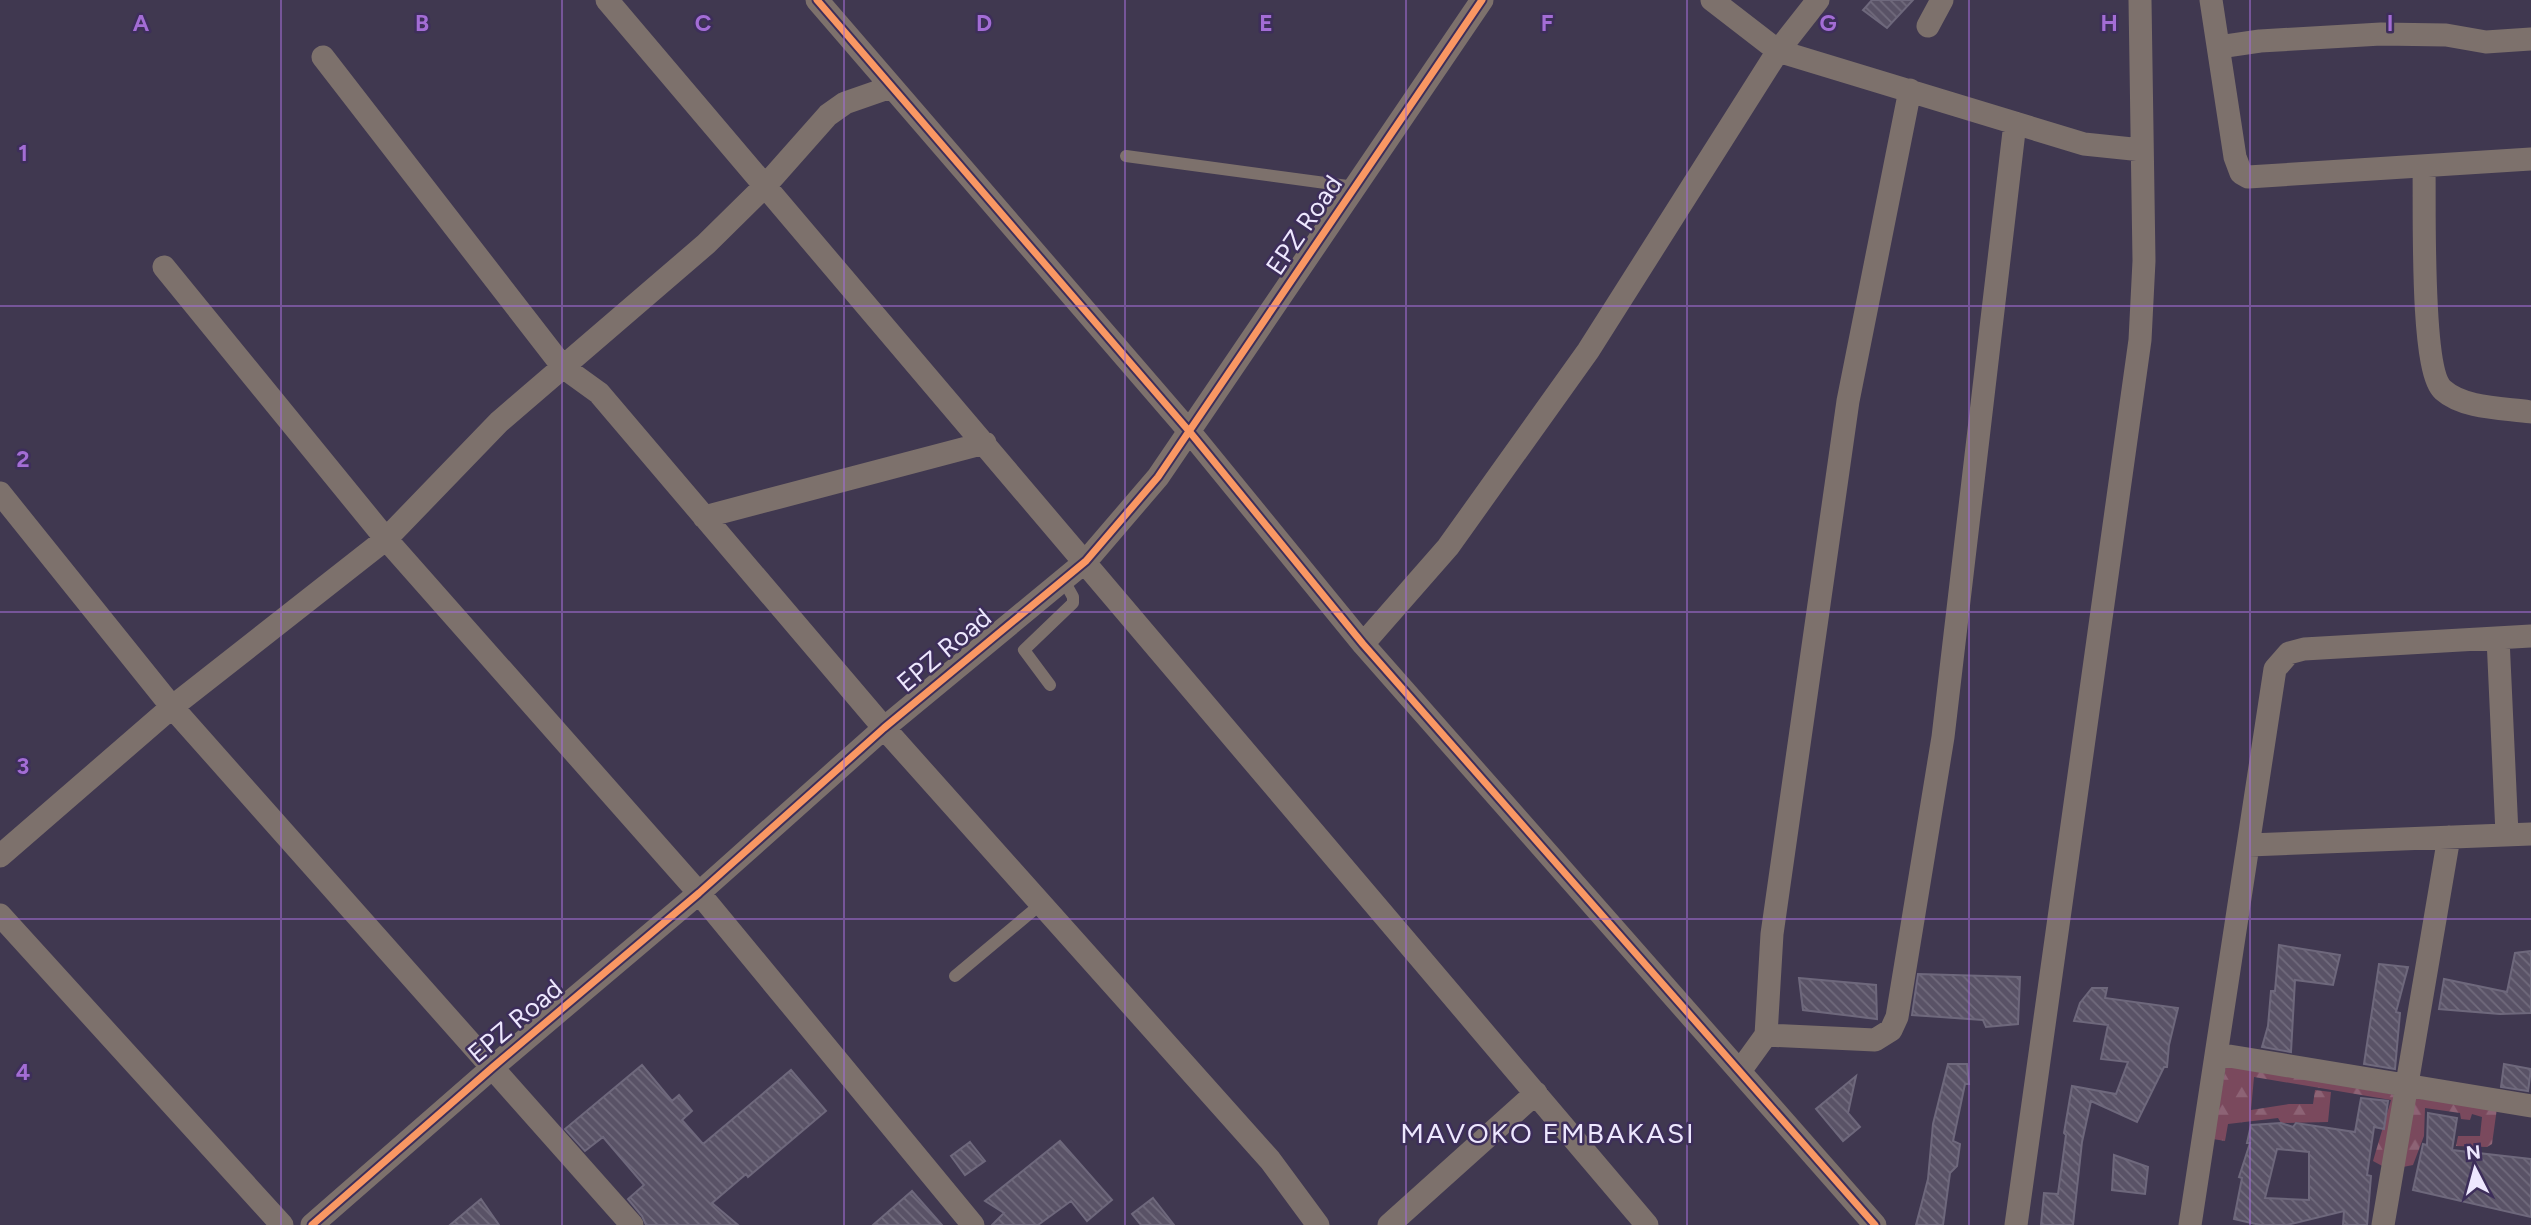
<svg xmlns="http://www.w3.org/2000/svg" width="2531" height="1225" font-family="Figtree,sans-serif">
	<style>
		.forest { fill: url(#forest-firs) }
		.building { fill: url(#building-back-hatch); stroke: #6e687c; stroke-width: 2; fill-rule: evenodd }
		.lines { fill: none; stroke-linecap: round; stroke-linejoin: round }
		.service { stroke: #7d716c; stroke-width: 12 }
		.minor { stroke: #7d716c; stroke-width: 23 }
		.cycleway-casing { stroke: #3d2e5a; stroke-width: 11 }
		.cycleway { stroke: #f99763; stroke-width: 7 }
		.grid { fill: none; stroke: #a36dd5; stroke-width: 2; stroke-opacity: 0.55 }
		.labels { text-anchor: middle; stroke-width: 5; stroke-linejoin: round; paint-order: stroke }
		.street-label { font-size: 26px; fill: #ede7fe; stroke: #3d2e5a }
		.neighbourhood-label { font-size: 28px; letter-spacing: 2px; fill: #ede7fe; stroke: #3d2e5a }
		.grid-label { font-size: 23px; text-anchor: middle; font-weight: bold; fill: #a36dd5; stroke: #3d2e5a; stroke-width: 5; stroke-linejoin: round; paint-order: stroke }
	</style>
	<defs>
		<pattern id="forest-firs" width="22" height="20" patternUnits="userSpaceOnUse" patternTransform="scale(1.75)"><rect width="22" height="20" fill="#7a495d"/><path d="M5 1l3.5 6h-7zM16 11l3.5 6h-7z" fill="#8d6375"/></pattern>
		<pattern id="building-back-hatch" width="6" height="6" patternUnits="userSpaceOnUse" patternTransform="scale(1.75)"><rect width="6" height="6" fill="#595266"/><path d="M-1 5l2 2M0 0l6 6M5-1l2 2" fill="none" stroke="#716b7d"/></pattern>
	</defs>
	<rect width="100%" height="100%" fill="#403850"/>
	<!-- forest -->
	<path class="forest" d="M2226,1065L2397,1095L2386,1168L2373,1161L2391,1100L2254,1077L2251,1110L2289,1104H2313L2315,1090L2331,1092L2328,1122L2281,1123L2278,1118L2228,1124L2225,1141L2213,1139Z
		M2413,1098L2497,1108L2492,1144L2487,1147L2456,1146L2458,1136H2480L2482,1117L2472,1114L2470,1120L2461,1119L2460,1113L2425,1108L2424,1136L2413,1165L2403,1167Z"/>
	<!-- building -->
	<path class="building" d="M1872,0H1913L1887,28L1863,10Z
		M2279,945L2340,955L2333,985L2295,980L2291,1052L2262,1047L2268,1026L2271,991H2275Z
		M2531,951V1013L2500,1014L2439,1009L2444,979L2507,992L2515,953Z
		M2379,964L2408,967L2396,1012L2400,1013L2395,1069L2364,1064Z
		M1918,974L2020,977L2018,1024L1986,1027L1983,1020L1912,1015Z
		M1799,978L1876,985L1877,1019L1803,1010Z
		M2092,988H2107L2105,998L2178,1008L2169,1045L2167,1067H2164L2137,1122L2091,1101L2082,1142L2073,1225H2041L2044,1193L2058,1194L2066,1135L2064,1133L2072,1086L2116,1094L2128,1062L2101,1059L2108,1025L2074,1021L2080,1003Z
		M1948,1064H1967L1969,1084H1965L1953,1141L1960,1144L1957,1166L1950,1173L1943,1225H1916L1928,1179L1933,1124Z
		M2504,1064L2531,1069L2528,1091L2501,1087Z
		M642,1065L672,1101L679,1095L692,1111L682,1120L703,1144L791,1070L826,1111L748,1177L746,1174L712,1203L738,1225H646L642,1216L628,1199L644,1185L603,1137L585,1151L565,1129Z
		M1856,1076L1848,1113L1860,1127L1843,1141L1816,1109Z
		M2361,1098L2388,1101L2384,1129L2374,1127L2367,1175L2371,1176L2367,1225H2343L2344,1211L2287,1225H2260L2234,1219L2242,1178L2239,1177L2250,1143H2247L2251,1125L2281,1123L2293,1127L2296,1123L2355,1132ZM2277,1149L2309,1152V1200L2265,1198Z
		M2428,1113L2457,1118L2452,1150L2531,1159V1217L2413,1190L2423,1144L2427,1145Z
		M1060,1141L1112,1200L1087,1221L1071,1201L1038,1225H992L1004,1213L985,1201Z
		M970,1142L985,1161L965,1175L951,1156Z
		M2114,1155L2148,1167L2145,1194L2112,1190Z
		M912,1191L942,1225H873Z
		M1153,1198L1174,1225H1141L1132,1214Z
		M481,1199L499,1225H450Z"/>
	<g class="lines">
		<!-- service -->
		<path class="service" d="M1126,156L1355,187
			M1050,685L1024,650L1073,603V597L1063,579
			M955,976L1041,904"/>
		<!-- minor -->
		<path class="minor" d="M607,0L1647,1225
			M817,0L1189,431L1363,644L1875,1225
			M1818,0L1778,51L2084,144L2142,150
			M2211,0L2235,157L2241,173L2248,177L2531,159
			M1928,26L1942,0
			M2219,47L2260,41L2381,34L2446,35L2486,42L2531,39
			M323,57L563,367L599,393L884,728L1270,1160L1318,1225
			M2424,167C2425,205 2420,370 2443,390C2464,409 2505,408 2531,412
			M164,267L386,539L699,893L973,1225
			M0,493L172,707L632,1225
			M704,517L985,443
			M2498,638L2507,834
			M1363,644L1448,547L1588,351L1778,51L1712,0
			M2249,845L2531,834
			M0,856L172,707L386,539L499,422L706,244L766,185L828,115L845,103L891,87
			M0,915L282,1225
			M1766,1035L1875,1040L1891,1030L1897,1017L1943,737L2015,123
			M2217,1054L2531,1106
			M1740,1071L1766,1035L1772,934L1848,401L1910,90
			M312,1225L493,1067L699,893L884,728L1086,561L1158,477L1482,0
			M1389,1225L1536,1093
			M2016,1225L2140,340L2144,261L2140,0
			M2190,1225L2275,669L2289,653L2304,649L2531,636
			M2383,1225L2449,837"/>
		<defs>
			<path id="cycleway" d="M817,0L1189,431L1363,644L1875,1225
				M312,1225L493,1067L699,893L884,728L1086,561L1158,477L1482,0"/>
		</defs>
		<!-- cycleway casing -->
		<use href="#cycleway" class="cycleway-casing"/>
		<!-- cycleway -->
		<use href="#cycleway" class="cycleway"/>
	</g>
	<!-- grid -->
	<path class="grid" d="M281,0V1225M562,0V1225M844,0V1225M1125,0V1225M1406,0V1225M1687,0V1225M1969,0V1225M2250,0V1225M0,306H2531M0,612H2531M0,919H2531"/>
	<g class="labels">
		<!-- street labels -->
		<g class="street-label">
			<text transform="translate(1304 225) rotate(-56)" y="9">EPZ Road</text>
			<text transform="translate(944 650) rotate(-40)" y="9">EPZ Road</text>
			<text transform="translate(515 1021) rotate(-40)" y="9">EPZ Road</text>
		</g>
		<!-- neighbourhood labels -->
		<g class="neighbourhood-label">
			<text x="1548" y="1143">MAVOKO EMBAKASI</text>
		</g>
	</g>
	<g class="grid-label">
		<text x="141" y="31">A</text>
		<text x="422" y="31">B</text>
		<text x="703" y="31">C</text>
		<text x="984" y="31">D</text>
		<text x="1266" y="31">E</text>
		<text x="1547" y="31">F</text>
		<text x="1828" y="31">G</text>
		<text x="2109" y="31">H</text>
		<text x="2390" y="31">I</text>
		<text x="23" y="161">1</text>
		<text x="23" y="467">2</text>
		<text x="23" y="774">3</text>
		<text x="23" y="1080">4</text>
	</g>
	<!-- north arrow -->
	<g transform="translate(2475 1169) rotate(354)" stroke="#3d2e5a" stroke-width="5" paint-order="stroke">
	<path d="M0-5L12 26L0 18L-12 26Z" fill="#ede7fe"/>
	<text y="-10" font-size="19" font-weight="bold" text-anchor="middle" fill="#ede7fe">N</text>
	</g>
</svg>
